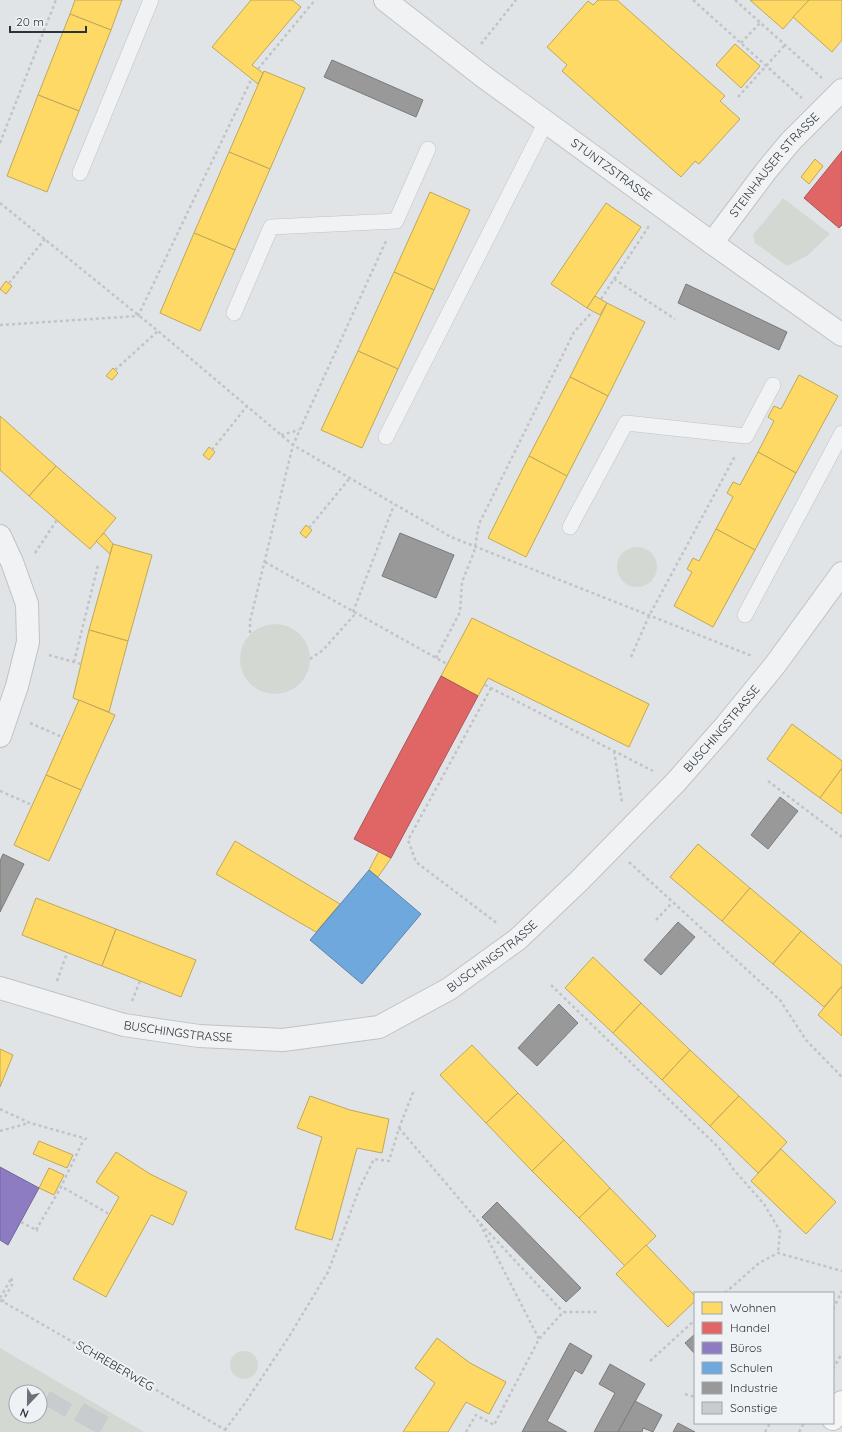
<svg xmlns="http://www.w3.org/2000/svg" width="842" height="1432" viewBox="0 0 842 1432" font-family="Quicksand,sans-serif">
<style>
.green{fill:#d3d9d2;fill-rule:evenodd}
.homes{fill:#ffd966;stroke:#bfa85a}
.shops{fill:#e06666;stroke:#a9575a}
.offices{fill:#8e7cc3;stroke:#70669b}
.schools{fill:#6fa8dc;stroke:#5a85ac}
.industry{fill:#999;stroke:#787b7d}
.building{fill:#c9ccce}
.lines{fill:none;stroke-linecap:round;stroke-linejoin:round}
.lane-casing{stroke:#c0c2c4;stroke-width:16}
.street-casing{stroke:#c0c2c4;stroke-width:24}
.secondary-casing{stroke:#c0c2c4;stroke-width:24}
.path{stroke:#c1c4c6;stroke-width:2.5;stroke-dasharray:3 3;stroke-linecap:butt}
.lane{stroke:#f0f2f3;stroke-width:15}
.street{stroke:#f0f2f3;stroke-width:22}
.secondary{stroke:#f5f5f6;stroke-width:22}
.labels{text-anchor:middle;stroke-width:4;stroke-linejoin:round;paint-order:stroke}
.street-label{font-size:12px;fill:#2a343d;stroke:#eff2f5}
</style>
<rect width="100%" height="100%" fill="#e1e4e6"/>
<!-- green -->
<g class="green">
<path d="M783,198L830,234L807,256L787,266L755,243L753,235Z"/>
<circle cx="637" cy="567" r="20"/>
<circle cx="275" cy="659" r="35"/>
<path d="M0,1348L144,1432H0ZM16,1392H40V1416H16Z"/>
<circle cx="244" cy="1365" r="14"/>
</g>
<!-- homes -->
<g class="homes">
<path d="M75,0H122L111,30L70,14Z"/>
<path d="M251,0H292L301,7L252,65L263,73L258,84L212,47Z"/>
<path d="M598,0H617L725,96L720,101L740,119L699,164L695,161L681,177L562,71L567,65L547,47L588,1L593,5Z"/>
<path d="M750,0H809L783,29Z"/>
<path d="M809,0H842V40L832,52L793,17Z"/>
<path d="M70,14L111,30L79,111L38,95Z"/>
<path d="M735,44L760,66L741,88L716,65Z"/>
<path d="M264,71L305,88L270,169L229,152Z"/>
<path d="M38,95L79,111L47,192L7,176Z"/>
<path d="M229,152L270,169L235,250L194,233Z"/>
<path d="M815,159L823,166L809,184L801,177Z"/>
<path d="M430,192L470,210L434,290L394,272Z"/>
<path d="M606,203L641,227L587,308L551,284Z"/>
<path d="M194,233L235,250L200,331L160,313Z"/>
<path d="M394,272L434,290L398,369L358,351Z"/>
<path d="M6,281L12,286L6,294L0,289Z"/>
<path d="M595,296L607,303L600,315L587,308Z"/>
<path d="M607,303L645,322L608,396L570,377Z"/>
<path d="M358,351L398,369L362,448L321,430Z"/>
<path d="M113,368L118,373L112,380L106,376Z"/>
<path d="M799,375L838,396L796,473L758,452L774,421L768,417L774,406L781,409Z"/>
<path d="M570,377L608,396L567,476L529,456Z"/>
<path d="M0,416L56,466L29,496L0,470Z"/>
<path d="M209,447L215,452L209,460L203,455Z"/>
<path d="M758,452L796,473L755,550L716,529L733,497L727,493L733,482L740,485Z"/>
<path d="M529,456L567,476L526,557L488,538Z"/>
<path d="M56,466L116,518L90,549L29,496Z"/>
<path d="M306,525L312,530L306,538L300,533Z"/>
<path d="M716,529L755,550L713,627L674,606L692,572L687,569L693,558L699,561Z"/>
<path d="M104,533L113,544L110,554L96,541Z"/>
<path d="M113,544L152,555L128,641L89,630Z"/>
<path d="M472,618L649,704L629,747L488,678L478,696L441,676Z"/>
<path d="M89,630L128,641L109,712L73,698Z"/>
<path d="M79,700L115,715L81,790L46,775Z"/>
<path d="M792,724L842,761V768L820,798L767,759Z"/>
<path d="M842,768V814L820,798Z"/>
<path d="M46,775L81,790L49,861L14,845Z"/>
<path d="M235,841L340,904L316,932L216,874Z"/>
<path d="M698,844L750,888L722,921L670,877Z"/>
<path d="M379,851L391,858L378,877L369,870Z"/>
<path d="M750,888L801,931L773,964L722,921Z"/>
<path d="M36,898L116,929L102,966L22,935Z"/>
<path d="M116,929L196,960L181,997L102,966Z"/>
<path d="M801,931L842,966V986L824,1007L773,964Z"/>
<path d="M593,957L641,1003L613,1033L565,988Z"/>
<path d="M842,986V1036L818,1015Z"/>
<path d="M641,1003L690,1050L662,1080L613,1033Z"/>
<path d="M472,1045L518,1093L486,1123L440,1075Z"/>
<path d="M0,1049L13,1055L0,1087Z"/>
<path d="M690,1050L739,1096L710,1126L662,1080Z"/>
<path d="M518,1093L564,1140L532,1171L486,1123Z"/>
<path d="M310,1096L350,1110L389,1119L382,1153L357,1148L332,1240L295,1229L322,1137L297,1128Z"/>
<path d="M739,1096L787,1142L758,1173L710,1126Z"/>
<path d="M564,1140L610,1188L579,1218L532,1171Z"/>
<path d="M39,1141L73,1155L67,1168L33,1154Z"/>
<path d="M781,1149L836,1202L806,1234L751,1181Z"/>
<path d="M116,1152L150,1174L187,1192L173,1225L151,1215L106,1297L73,1279L119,1197L96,1182Z"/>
<path d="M49,1168L64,1175L54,1195L39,1188Z"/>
<path d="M610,1188L656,1236L625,1266L579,1218Z"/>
<path d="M646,1245L695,1296V1301L668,1327L616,1274Z"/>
<path d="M437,1338L470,1363L506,1382L489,1414L466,1402L448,1432H403L435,1383L415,1368Z"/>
</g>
<!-- shops -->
<g class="shops">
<path d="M842,151V225L839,228L804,198Z"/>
<path d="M441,676L478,696L391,858L354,839Z"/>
</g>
<!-- offices -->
<path class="offices" d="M0,1167L39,1188L8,1245L0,1240Z"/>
<!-- schools -->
<path class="schools" d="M369,870L421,914L362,984L310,940Z"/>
<!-- industry -->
<g class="industry">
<path d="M332,60L423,100L416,117L324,77Z"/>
<path d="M686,284L787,332L779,350L678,303Z"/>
<path d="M400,533L454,555L436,598L382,576Z"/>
<path d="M780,797L798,811L768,849L751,835Z"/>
<path d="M3,854L24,864L0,912V861Z"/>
<path d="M678,922L695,937L661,975L644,960Z"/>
<path d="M559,1004L578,1023L537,1066L518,1048Z"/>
<path d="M497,1202L581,1288L566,1302L482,1217Z"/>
<path d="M695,1334V1354L685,1343Z"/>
<path d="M570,1343L592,1356L582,1374L575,1370L547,1421L567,1432H522Z"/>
<path d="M610,1364L645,1384L618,1432H594L615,1393L599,1384Z"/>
<path d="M635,1401L662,1415L653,1432L643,1428L642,1432H618Z"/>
<path d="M678,1423L695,1432H673Z"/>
</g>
<!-- building -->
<g class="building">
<path d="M50,1391L72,1404L65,1417L43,1404Z"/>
<path d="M84,1403L109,1417L100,1432H95L74,1420Z"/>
</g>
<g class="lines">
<defs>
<g id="lane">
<path d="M80,173L151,0"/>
<path d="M234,313L271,227L396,221L428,149"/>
<path d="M386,437L546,122"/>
<path d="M570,527L626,423L746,436L773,385"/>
<path d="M745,615L842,433"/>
</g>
<g id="street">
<path id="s1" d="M385,0L484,77L712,243L842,335"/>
<path id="s2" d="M712,243L766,171L791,141L842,90"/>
<path d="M0,536L12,562L27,604L28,642L17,686L0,736"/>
<path id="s3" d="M0,988L124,1025L199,1036L283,1040L379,1027L449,989L518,939L579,881L676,782L726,725L775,665L842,573"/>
</g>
<path id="secondary" d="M833,1419L842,1402"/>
</defs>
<!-- lane casing -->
<use href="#lane" class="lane-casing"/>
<!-- street casing -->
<use href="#street" class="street-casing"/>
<!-- secondary casing -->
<use href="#secondary" class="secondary-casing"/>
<!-- path -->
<g class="path">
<path d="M693,0L802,98"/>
<path d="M735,0L822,78"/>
<path d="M741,43L760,23"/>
<path d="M481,44L516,0"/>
<path d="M258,69L315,0"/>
<path d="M738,97L785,45"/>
<path d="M0,143L56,0"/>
<path d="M0,203L158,331L293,445L451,537L752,656"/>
<path d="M614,279L675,319"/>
<path d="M9,283L45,239"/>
<path d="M601,299L649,226"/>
<path d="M0,325L138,316L251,80"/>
<path d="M115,370L158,331"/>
<path d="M281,435L299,430"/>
<path d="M212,450L247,406"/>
<path d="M309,528L349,479"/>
<path d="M35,553L57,520"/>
<path d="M265,562L447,664"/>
<path d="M353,612L394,505"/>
<path d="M250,633V621L293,445L386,241"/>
<path d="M49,655L81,664"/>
<path d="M631,657L649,616L735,456"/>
<path d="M436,658L460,612L462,582L474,552L479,524L574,332L593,311"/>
<path d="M310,659L323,650L356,613"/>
<path d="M74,662L98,565"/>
<path d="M485,685L653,771"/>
<path d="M491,688L408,840L416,862L498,924"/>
<path d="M30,723L62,737"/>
<path d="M614,751L622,802"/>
<path d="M768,781L842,837"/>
<path d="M0,791L32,805"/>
<path d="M629,862L780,1000L806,1040L842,1077"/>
<path d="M656,920L672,903"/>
<path d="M57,981L67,953"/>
<path d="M551,985L719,1148L734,1170L764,1204L780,1231L778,1253"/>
<path d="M132,1001L140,981"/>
<path d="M0,1109L30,1123L87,1139"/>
<path d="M399,1128L478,1221L563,1312"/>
<path d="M0,1131L29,1123"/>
<path d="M64,1188L109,1214"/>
<path d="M21,1222L38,1231"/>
<path d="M480,1224L539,1339"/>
<path d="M36,1230L60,1189L84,1139"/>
<path d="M725,1293L759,1263L778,1253L842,1271"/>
<path d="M0,1298L11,1279"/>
<path d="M0,1300L229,1432"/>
<path d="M2,1302L13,1283L11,1278"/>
<path d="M833,1309L842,1291"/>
<path d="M650,1361L695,1320"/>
<path d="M833,1369L842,1353"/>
<path d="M685,1394L695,1397"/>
<path d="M225,1430L245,1403L290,1335L328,1272L360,1187L374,1159L389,1161L399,1128L414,1090"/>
<path d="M466,1432L476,1415L494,1425L539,1339L563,1312H597"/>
<path d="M765,1432L770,1423"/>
<path d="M799,1432L804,1423"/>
</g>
<!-- lane -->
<use href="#lane" class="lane"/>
<!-- street -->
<use href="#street" class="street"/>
<!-- secondary -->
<use href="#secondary" class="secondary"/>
</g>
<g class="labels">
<!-- street labels -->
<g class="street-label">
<text dy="4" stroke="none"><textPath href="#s2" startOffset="100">STEINHAUSER STRASSE</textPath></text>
<text dy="4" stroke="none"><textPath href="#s1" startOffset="283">STUNTZSTRASSE</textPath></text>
<text dy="4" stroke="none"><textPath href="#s3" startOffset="844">BUSCHINGSTRASSE</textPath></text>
<text dy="4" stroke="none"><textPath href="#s3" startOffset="520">BUSCHINGSTRASSE</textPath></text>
<text dy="4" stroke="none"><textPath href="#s3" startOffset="184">BUSCHINGSTRASSE</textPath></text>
<text transform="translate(115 1366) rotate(30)" y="4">SCHREBERWEG</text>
</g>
</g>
<!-- legend -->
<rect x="694" y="1292" width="140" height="132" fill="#eff2f5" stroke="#a0a6ab"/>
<rect x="702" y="1302" width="20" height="12" fill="#ffd966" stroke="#a0a6ab"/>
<text x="730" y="1312" font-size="12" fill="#2a343d">Wohnen</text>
<rect x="702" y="1322" width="20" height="12" fill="#e06666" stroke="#a0a6ab"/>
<text x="730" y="1332" font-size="12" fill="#2a343d">Handel</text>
<rect x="702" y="1342" width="20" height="12" fill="#8e7cc3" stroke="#a0a6ab"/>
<text x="730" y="1352" font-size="12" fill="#2a343d">Büros</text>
<rect x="702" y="1362" width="20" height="12" fill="#6fa8dc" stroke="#a0a6ab"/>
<text x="730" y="1372" font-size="12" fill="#2a343d">Schulen</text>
<rect x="702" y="1382" width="20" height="12" fill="#999999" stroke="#a0a6ab"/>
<text x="730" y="1392" font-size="12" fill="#2a343d">Industrie</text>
<rect x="702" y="1402" width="20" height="12" fill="#c9ccce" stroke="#a0a6ab"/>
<text x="730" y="1412" font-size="12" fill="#2a343d">Sonstige</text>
<!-- north arrow -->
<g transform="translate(28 1404) rotate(202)"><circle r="19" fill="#eff2f5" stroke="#a0a6ab"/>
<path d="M0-3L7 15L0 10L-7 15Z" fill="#6a7278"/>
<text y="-6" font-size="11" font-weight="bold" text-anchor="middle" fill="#2a343d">N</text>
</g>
<!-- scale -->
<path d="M10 26v6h76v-6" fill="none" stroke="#2a343d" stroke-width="2"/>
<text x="16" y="26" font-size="12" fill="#2a343d" stroke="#eff2f5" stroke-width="3" paint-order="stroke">20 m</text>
</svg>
